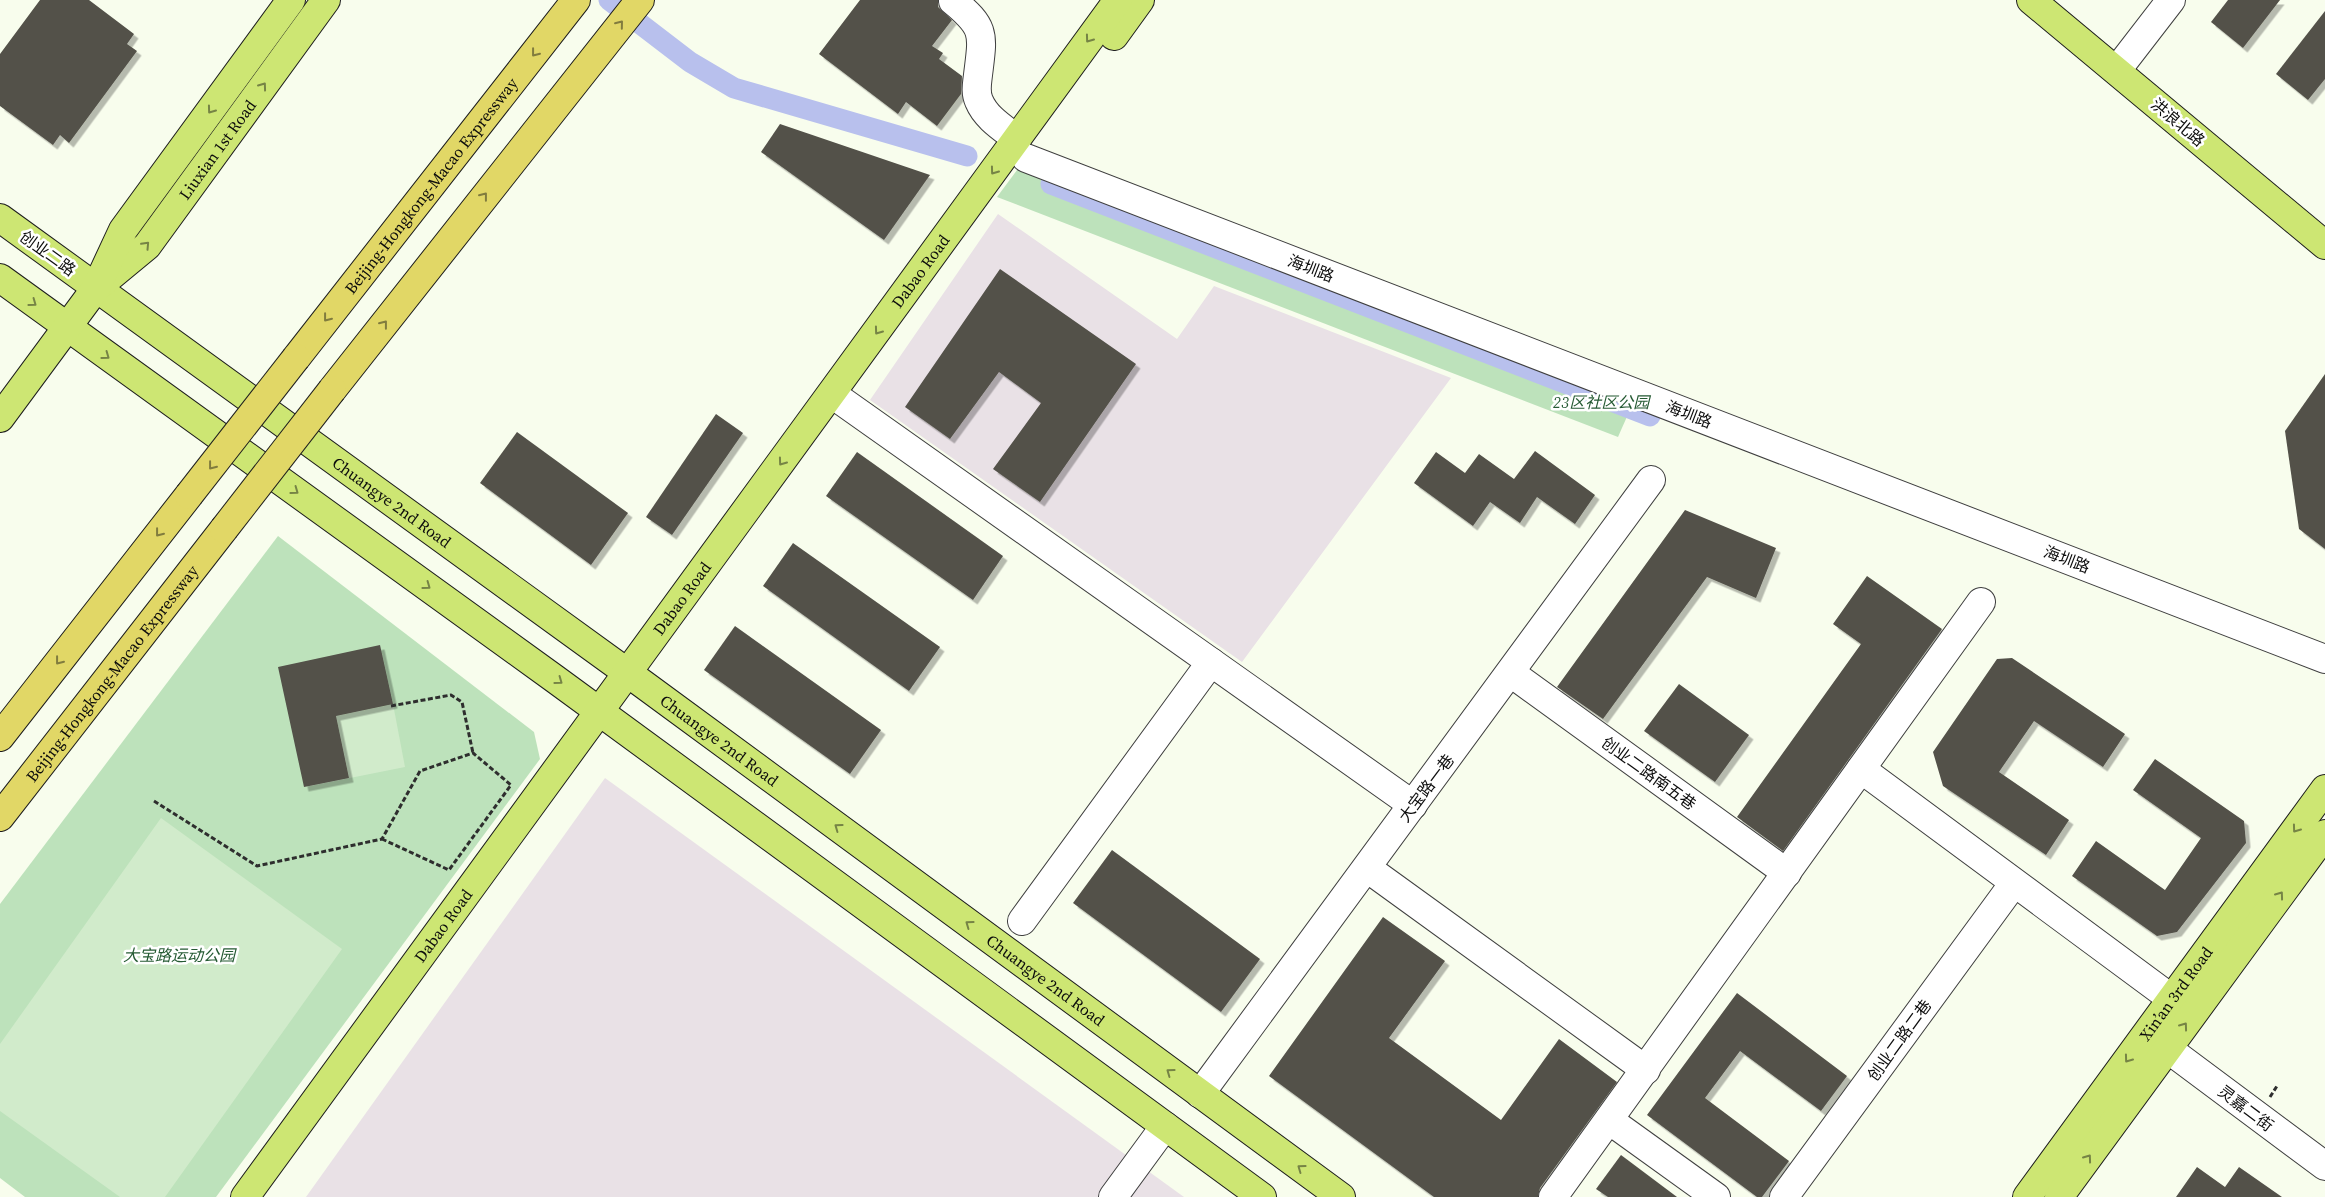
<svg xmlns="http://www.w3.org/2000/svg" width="2325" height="1197" viewBox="0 0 2325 1197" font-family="'Source Serif 4','Noto Sans SC',serif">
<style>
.industrial{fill:#e9e1e6}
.green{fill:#bde2bb}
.pitch{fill:#d1ebcb}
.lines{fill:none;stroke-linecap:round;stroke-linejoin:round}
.canal{stroke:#b8c0ed;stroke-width:21}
.building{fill:#535149;filter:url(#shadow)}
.minor-casing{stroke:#3f3f3f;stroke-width:30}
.major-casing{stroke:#1d1d1d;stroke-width:30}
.highway-casing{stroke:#1d1d1d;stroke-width:30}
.path{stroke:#2e2e2e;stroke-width:3;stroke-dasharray:5 2.5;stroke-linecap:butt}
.minor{stroke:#fff;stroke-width:28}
.major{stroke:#cde673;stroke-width:28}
.highway{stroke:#e1d766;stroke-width:28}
.highway-bridge-casing{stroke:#1d1d1d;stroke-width:30;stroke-linecap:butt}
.highway-bridge{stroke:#e1d766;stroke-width:28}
.oneway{stroke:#817c3e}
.oneway2{stroke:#768445}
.labels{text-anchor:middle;stroke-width:5;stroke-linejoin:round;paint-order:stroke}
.street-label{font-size:16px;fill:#0c0c0c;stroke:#fff}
.park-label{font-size:16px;font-style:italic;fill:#255a33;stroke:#fff}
</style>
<defs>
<filter id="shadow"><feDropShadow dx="4.5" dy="4.5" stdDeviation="0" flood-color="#0004"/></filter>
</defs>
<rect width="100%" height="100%" fill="#f8fded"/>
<!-- industrial -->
<g class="industrial">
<path d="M998,214L1177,339L1214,286L1451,378L1242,662L870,400Z"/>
<path d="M605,778L1184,1197H306Z"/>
</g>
<!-- green -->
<g class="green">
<path d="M1026,158L1640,387L1618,437L997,197Z"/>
<path d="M278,536L534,732L540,759L216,1197H25L0,1178V904Z"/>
</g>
<!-- pitch -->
<g class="pitch">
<path d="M393,704L405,767L310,786L298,723Z"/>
<path d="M161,818L342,949L165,1197H120L0,1111V1044Z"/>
</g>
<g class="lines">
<!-- canal -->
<g class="canal">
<path d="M609,0L690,62L734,88L967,156"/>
<path d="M1051,184L1650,416"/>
</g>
</g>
<!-- building -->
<g class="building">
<path d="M40,0H89L134,34L127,44L137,51L69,143L60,135L53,145L0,106V54Z"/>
<path d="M860,0H938V7L952,20L932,46L943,53L939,59L962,76L961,94L937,126L906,102L898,114L819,54Z"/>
<path d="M2228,0H2280L2243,48L2211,22Z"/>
<path d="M2325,11V79L2308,100L2276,74Z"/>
<path d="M780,124L930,175L884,240L761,152Z"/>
<path d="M1000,269L1136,364L1040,502L993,469L1041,403L999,372L950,439L905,407Z"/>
<path d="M2325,374V549L2299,529L2285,431Z"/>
<path d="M716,414L743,433L672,535L646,517Z"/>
<path d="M517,432L628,513L591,565L480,483Z"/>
<path d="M1535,451L1595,495L1575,524L1537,497L1520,523L1490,502L1473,526L1414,483L1436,452L1465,473L1479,454L1514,479Z"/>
<path d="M857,452L1003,556L973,600L826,496Z"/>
<path d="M1685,510L1776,548L1756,598L1707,577L1603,719L1557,687Z"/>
<path d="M793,543L940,647L909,691L763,586Z"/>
<path d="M1867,576L1942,629L1783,851L1737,817L1861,644L1833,624Z"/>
<path d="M735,626L881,730L850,774L704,670Z"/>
<path d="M380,645L393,704L336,716L349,778L304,787L278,667Z"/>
<path d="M2012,658L2125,734L2103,767L2034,721L1999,772L2069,820L2046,855L1943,786L1933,752L1997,659Z"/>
<path d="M1679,684L1749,735L1715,782L1644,731Z"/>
<path d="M2155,759L2244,821L2246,843L2177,932L2157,936L2072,876L2096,841L2165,890L2201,838L2133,790Z"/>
<path d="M1112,850L1260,959L1221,1012L1073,903Z"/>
<path d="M1383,917L1445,961L1389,1038L1501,1120L1559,1039L1617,1082L1540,1188L1538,1197H1434L1269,1076Z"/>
<path d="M1737,993L1847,1076L1821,1111L1740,1051L1705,1098L1789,1161L1762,1197H1757L1647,1115Z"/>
<path d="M1621,1155L1677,1197H1608L1596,1189Z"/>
<path d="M2197,1167L2225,1187L2239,1167L2282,1197H2176Z"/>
</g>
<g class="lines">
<defs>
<g id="minor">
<path d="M953,1C986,28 983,34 978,75C977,84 975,92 979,101C986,118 1003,128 1017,139"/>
<path d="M2117,70L2171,0"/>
<path d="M1026,158L2325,659"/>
<path d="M832,394L1413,805"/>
<path d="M1511,673L1787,873"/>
<path d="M1861,769L2172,999"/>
<path d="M1367,868L1646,1070"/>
<path d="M1022,921L1211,662"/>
<path d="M2168,1049L2325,1166"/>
<path d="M1200,1094L1651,480"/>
<path d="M1609,1120L1716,1197"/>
<path d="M1113,1197L1165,1126"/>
<path d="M1553,1197L1981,602"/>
<path d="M1784,1197L2014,883"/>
</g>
<g id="major">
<path d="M2031,0L2325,245"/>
<path d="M1114,36L1140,0"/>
<path id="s1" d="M0,218L643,684L1341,1197"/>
<path d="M0,278L555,679L1262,1197"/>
<path id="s2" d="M101,284L147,246L326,0"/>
<path d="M0,418L96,288L123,230L291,0"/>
<path id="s3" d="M245,1197L1118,0"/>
<path id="s4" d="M2027,1197L2325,789"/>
<path d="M2059,1197L2325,834"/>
</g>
<g id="highway">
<path id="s5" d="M296,358L576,0"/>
<path d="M332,390L640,0"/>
<path d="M0,737L189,495"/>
<path id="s6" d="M0,817L224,529"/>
</g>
</defs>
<!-- minor casing -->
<use href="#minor" class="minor-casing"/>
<!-- major casing -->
<use href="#major" class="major-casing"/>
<!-- highway casing -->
<use href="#highway" class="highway-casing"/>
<!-- path -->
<g class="path">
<path d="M391,706L451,695L462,702L473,753"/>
<path d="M154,801L257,866L382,839L420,771L473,753L511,785L449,870L382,839"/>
<path d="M2270,1097L2277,1086"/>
</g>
<!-- minor -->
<use href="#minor" class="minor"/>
<!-- major -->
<use href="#major" class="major"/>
<!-- highway -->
<use href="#highway" class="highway"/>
<defs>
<g id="highway-bridge">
<path d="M189,495L296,358"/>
<path d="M224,529L332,390"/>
</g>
</defs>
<!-- highway-bridge casing -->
<use href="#highway-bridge" class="highway-bridge-casing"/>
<!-- highway-bridge -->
<use href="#highway-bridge" class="highway-bridge"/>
</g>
<!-- one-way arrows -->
<defs><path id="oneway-chevron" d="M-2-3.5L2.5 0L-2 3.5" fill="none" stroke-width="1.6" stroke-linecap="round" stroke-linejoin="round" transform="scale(1.25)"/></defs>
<g class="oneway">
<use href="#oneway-chevron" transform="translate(620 24) rotate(-51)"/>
<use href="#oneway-chevron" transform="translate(535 53) rotate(128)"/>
<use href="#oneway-chevron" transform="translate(484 196) rotate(-52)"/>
<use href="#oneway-chevron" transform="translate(327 318) rotate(128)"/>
<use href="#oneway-chevron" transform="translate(384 324) rotate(-52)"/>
<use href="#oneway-chevron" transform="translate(212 466) rotate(128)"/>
<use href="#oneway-chevron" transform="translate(159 533) rotate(128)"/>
<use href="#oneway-chevron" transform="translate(59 661) rotate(128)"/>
</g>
<g class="oneway2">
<use href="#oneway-chevron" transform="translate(1089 39) rotate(126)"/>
<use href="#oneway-chevron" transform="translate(263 86) rotate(-54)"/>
<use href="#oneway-chevron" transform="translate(211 110) rotate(126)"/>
<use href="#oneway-chevron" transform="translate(994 171) rotate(126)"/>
<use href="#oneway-chevron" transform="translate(146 245) rotate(-47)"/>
<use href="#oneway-chevron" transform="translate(33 303) rotate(36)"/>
<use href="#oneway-chevron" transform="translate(878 331) rotate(126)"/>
<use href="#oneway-chevron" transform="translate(106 356) rotate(36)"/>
<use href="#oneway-chevron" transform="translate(782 462) rotate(126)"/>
<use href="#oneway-chevron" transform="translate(295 491) rotate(36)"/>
<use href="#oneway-chevron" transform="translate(427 586) rotate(36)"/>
<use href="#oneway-chevron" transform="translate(559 681) rotate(36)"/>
<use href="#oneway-chevron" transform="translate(838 827) rotate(-144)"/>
<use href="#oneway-chevron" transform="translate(2296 829) rotate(126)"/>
<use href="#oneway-chevron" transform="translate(2280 895) rotate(-54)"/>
<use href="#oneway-chevron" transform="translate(969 924) rotate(-144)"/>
<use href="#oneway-chevron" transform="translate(2184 1026) rotate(-54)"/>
<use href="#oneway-chevron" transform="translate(2128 1059) rotate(126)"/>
<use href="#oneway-chevron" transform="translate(1170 1072) rotate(-144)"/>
<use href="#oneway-chevron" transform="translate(2088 1158) rotate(-54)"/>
<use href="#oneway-chevron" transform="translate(1301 1168) rotate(-144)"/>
</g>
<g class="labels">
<!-- street labels -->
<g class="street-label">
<text transform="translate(2178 122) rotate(40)" y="6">洪浪北路</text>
<text dy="6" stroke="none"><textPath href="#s2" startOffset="179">Liuxian 1st Road</textPath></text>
<text dy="6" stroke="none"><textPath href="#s5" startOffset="219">Beijing-Hongkong-Macao Expressway</textPath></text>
<text transform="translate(48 253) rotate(36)" y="6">创业二路</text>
<text transform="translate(1311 268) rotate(21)" y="6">海圳路</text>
<text dy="6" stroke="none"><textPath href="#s3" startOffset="1146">Dabao Road</textPath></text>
<text transform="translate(1689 414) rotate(21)" y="6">海圳路</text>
<text dy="6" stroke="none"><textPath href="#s1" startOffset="484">Chuangye 2nd Road</textPath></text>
<text transform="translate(2067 559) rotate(21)" y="6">海圳路</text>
<text dy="6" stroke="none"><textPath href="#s3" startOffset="741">Dabao Road</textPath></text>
<text dy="6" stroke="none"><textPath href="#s6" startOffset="182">Beijing-Hongkong-Macao Expressway</textPath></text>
<text dy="6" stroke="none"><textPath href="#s1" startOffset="889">Chuangye 2nd Road</textPath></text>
<text transform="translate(1649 773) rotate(36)" y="6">创业二路南五巷</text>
<text transform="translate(1426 788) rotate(-53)" y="6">大宝路一巷</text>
<text dy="6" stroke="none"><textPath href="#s3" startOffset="336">Dabao Road</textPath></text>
<text dy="6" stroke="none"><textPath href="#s1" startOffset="1294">Chuangye 2nd Road</textPath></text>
<text dy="6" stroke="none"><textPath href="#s4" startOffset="252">Xin’an 3rd Road</textPath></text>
<text transform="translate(1899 1040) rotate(-54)" y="6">创业二路二巷</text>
<text transform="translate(2246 1108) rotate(37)" y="6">灵嘉二街</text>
</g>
<!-- park labels -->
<g class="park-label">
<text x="1601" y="408">23区社区公园</text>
<text x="179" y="961">大宝路运动公园</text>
</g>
</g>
</svg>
